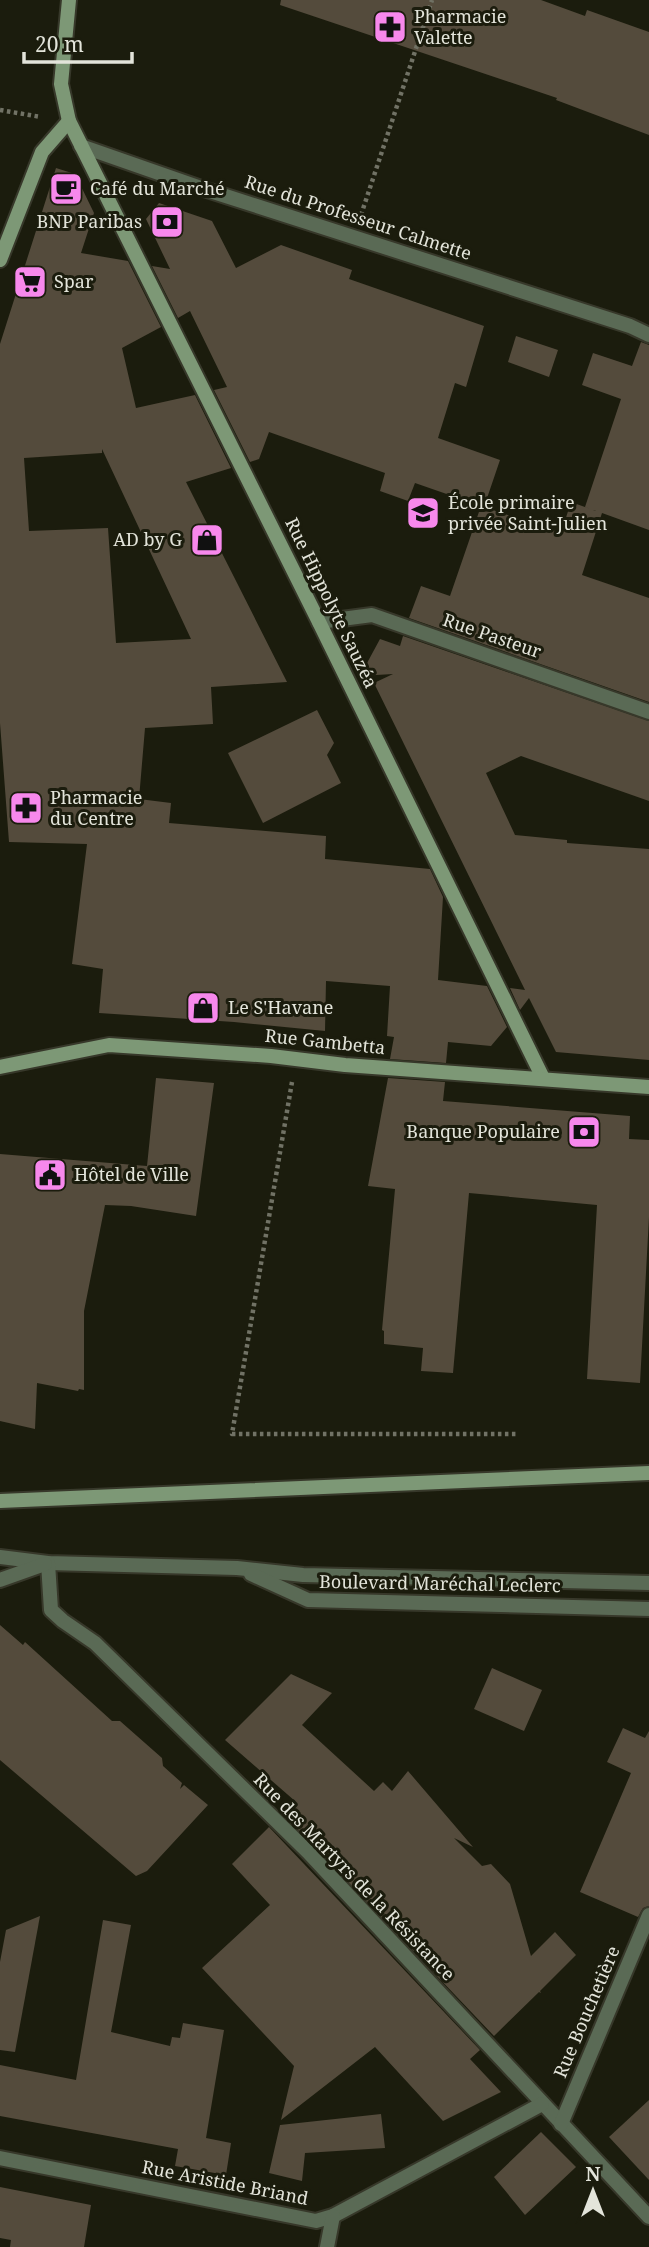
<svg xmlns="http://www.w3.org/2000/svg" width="649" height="2247" viewBox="0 0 649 2247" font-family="'Noto Serif',serif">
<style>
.building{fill:#544b3c;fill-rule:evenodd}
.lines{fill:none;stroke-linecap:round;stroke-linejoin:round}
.street-casing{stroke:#37382a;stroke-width:18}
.secondary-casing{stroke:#37382a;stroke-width:18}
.path{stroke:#717265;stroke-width:4.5;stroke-dasharray:3.5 3.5;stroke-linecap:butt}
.street{stroke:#5a6a55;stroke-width:14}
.secondary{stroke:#7d9876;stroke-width:14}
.labels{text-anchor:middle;stroke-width:6;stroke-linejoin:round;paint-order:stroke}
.poi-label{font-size:18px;fill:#e3e4da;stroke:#1b1c0d;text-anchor:start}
.street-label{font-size:18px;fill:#e3e4da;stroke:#1b1c0d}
</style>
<rect width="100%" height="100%" fill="#1b1c0d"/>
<!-- building -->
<g class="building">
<path d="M281,0H541L585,16L587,10L649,32V135L556,100L557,98L280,5Z"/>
<path d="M56,168L75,174L94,213L81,253L128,261L161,327L122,348L136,408L195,395L231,468L186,482L287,682L211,687L213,724L145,728L139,799L171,803L169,823L326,836L325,859L430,869L443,897L438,980L487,986L507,1027L491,1046L448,1042L446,1063L390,1059L394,1037L387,1036L390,986L326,981L325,1031L234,1022L99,1013L103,969L72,964L87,844L9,842L0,723V344ZM102,449L191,639L116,643L108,528L29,531L24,458L102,453Z"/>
<path d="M159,203L212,221L236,268L281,245L352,270L349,279L484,326L466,387L455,383L438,438L500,460L484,507L415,483L408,501L380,491L385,473L269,432L259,459L250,462L214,390L227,387L190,311L178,318L152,266L170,269L146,219Z"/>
<path d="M516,336L558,350L549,377L508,362Z"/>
<path d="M641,342L649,345V530L602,513L582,575L649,598V702L409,618L421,586L450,596L481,506L561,533L571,502L596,511L585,507L621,399L582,385L593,353L632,366Z"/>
<path d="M403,636L649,721V801L521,756L486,773L515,835L567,840V843L649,849V1060L556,1052L529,998L520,1010L510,988L525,990L374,683L393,674L360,676L380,639L400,646Z"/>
<path d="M317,710L334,743L327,755L341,783L263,823L228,753Z"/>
<path d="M156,1078L214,1083L196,1216L131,1206L105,1205L84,1311V1390L79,1389L78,1391L37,1383L35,1429L0,1421V1154L147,1166Z"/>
<path d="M388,1078L445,1082L443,1101L630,1116L629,1139L649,1140V1217L640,1383L587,1379L597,1205L469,1193L453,1373L421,1371L423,1348L384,1344V1331L382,1330L395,1189L368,1186Z"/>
<path d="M0,1625L23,1645L25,1642L112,1721H120L162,1758L163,1766L182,1783L180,1789L184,1785L208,1805L147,1871L136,1876L0,1760Z"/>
<path d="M492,1668L542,1690L524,1731L474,1709Z"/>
<path d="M291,1674L332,1693L302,1725L374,1791L383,1782L392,1791L408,1771L473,1847L454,1838L482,1866L491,1864L510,1884L531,1956L555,1932L576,1955L540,1991L541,1993L539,1992L494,2036L282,1813L295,1801L225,1740Z"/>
<path d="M623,1728L645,1738L649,1731V1906L643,1908L638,1917L580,1892L631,1773L607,1762Z"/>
<path d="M269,1827L480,2050L470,2059L501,2092L443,2121L375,2047L281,2120L294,2066L202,1968L270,1905L232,1864Z"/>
<path d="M40,1916L15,2052L0,2050V1962L6,1930Z"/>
<path d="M103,1920L131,1925L111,2032L170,2046L172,2037L180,2038L183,2023L224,2030L206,2138L231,2143L226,2175L175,2166L178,2149L0,2116V2065L76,2080Z"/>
<path d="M649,2100V2180L609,2137Z"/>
<path d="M381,2114L385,2148L305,2153L302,2181L269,2173L280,2125Z"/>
<path d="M541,2132L576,2167L525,2215L494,2177Z"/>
<path d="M0,2187L91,2205L84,2247H10L11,2240L0,2238Z"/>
</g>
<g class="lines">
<defs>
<g id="street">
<path d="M81,146L207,190L630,326L649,335"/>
<path d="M319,622L372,615L649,712"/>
<path d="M0,1557L48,1563L237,1568L303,1575L649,1583"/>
<path d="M48,1563L51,1610L63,1621L95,1643L308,1852L649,2217"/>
<path d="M251,1574L308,1600L649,1609"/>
<path d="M0,1580L45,1564"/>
<path d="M561,2124L649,1915"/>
<path d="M0,2158L316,2221L333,2216L542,2104"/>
<path d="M327,2247L333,2216"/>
</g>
<g id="secondary">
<path d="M69,0L61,84L69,121L319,622L543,1078"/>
<path d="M0,260L42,152L69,121"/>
<path d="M0,1067L109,1045L271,1056L345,1065L649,1087"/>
<path d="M0,1501L649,1473"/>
</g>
</defs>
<!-- street casing -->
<use href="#street" class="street-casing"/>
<!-- secondary casing -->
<use href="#secondary" class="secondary-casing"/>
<!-- path -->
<g class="path">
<path d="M0,110L41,117"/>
<path d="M361,215L432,0"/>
<path d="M292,1082L232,1434H518"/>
</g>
<!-- street -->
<use href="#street" class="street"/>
<!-- secondary -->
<use href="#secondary" class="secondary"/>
</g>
<!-- icons -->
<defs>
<symbol id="pharmacy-square" viewBox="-11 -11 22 22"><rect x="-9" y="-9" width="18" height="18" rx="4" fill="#f788ec" stroke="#1b1c0d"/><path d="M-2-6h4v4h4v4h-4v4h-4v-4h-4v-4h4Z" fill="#111"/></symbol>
<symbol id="cafe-square" viewBox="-11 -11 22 22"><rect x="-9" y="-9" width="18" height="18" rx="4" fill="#f788ec" stroke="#1b1c0d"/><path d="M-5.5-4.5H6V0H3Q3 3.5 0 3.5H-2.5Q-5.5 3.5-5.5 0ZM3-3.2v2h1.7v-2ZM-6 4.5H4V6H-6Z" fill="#111"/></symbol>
<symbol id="bank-square" viewBox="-11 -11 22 22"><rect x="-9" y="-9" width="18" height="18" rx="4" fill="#f788ec" stroke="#1b1c0d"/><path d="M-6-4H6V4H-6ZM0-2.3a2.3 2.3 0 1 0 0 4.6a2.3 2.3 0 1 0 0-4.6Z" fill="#111"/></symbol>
<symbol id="supermarket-square" viewBox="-11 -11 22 22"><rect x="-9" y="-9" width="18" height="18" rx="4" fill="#f788ec" stroke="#1b1c0d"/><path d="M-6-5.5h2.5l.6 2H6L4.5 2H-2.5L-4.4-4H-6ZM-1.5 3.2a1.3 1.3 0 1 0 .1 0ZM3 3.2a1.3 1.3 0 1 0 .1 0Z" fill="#111"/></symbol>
<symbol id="school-square" viewBox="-11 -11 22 22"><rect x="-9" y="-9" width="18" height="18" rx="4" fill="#f788ec" stroke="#1b1c0d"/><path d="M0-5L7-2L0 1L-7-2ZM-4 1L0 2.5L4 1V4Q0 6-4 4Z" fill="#111"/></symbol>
<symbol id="shop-square" viewBox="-11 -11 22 22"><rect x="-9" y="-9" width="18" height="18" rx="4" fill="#f788ec" stroke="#1b1c0d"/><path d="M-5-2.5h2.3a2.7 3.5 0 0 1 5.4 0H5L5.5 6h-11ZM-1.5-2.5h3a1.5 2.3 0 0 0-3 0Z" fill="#111"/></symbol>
<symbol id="civic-square" viewBox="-11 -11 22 22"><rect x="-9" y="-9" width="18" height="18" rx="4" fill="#f788ec" stroke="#1b1c0d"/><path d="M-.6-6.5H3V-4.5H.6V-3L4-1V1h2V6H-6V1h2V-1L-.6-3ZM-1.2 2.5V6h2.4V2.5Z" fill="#111"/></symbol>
</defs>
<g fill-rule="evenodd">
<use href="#pharmacy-square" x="371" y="8" width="38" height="38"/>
<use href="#cafe-square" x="47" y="170" width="38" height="38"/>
<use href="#bank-square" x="148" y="203" width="38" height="38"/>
<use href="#supermarket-square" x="11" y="263" width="38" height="38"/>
<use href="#school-square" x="404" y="494" width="38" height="38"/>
<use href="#shop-square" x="188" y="521" width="38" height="38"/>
<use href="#pharmacy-square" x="7" y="789" width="38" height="38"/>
<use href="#shop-square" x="184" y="989" width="38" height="38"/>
<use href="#bank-square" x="565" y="1113" width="38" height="38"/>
<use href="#civic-square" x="31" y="1156" width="38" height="38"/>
</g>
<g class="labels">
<!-- poi labels -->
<g class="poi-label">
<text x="414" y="23">Pharmacie<tspan x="414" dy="21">Valette</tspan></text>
<text x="90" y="195">Café du Marché</text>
<text x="142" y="228" text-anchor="end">BNP Paribas</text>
<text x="54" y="288">Spar</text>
<text x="448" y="509">École primaire<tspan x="448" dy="21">privée Saint-Julien</tspan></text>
<text x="182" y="546" text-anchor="end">AD by G</text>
<text x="50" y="804">Pharmacie<tspan x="50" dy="21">du Centre</tspan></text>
<text x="228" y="1014">Le S'Havane</text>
<text x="560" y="1138" text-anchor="end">Banque Populaire</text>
<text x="74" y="1181">Hôtel de Ville</text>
</g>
<!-- street labels -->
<g class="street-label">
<text transform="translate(358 218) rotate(18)" y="6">Rue du Professeur Calmette</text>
<text transform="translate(331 603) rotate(64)" y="6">Rue Hippolyte Sauzéa</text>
<text transform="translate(492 636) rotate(19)" y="6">Rue Pasteur</text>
<text transform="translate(325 1042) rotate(6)" y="6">Rue Gambetta</text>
<text transform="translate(440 1584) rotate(1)" y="6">Boulevard Maréchal Leclerc</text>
<text transform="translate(354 1877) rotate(46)" y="6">Rue des Martyrs de la Résistance</text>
<text transform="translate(587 2012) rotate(-67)" y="6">Rue Bouchetière</text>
<text transform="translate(225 2183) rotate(11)" y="6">Rue Aristide Briand</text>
</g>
</g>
<!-- north arrow -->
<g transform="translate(593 2191)" stroke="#1b1c0d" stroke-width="5" paint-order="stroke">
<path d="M0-5L12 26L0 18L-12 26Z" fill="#e3e4da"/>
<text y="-10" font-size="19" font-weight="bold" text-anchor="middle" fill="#e3e4da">N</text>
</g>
<!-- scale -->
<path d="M24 52v10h108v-10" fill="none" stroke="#e3e4da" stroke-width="3.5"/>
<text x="35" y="52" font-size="21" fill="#e3e4da" stroke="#1b1c0d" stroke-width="5" paint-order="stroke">20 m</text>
</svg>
